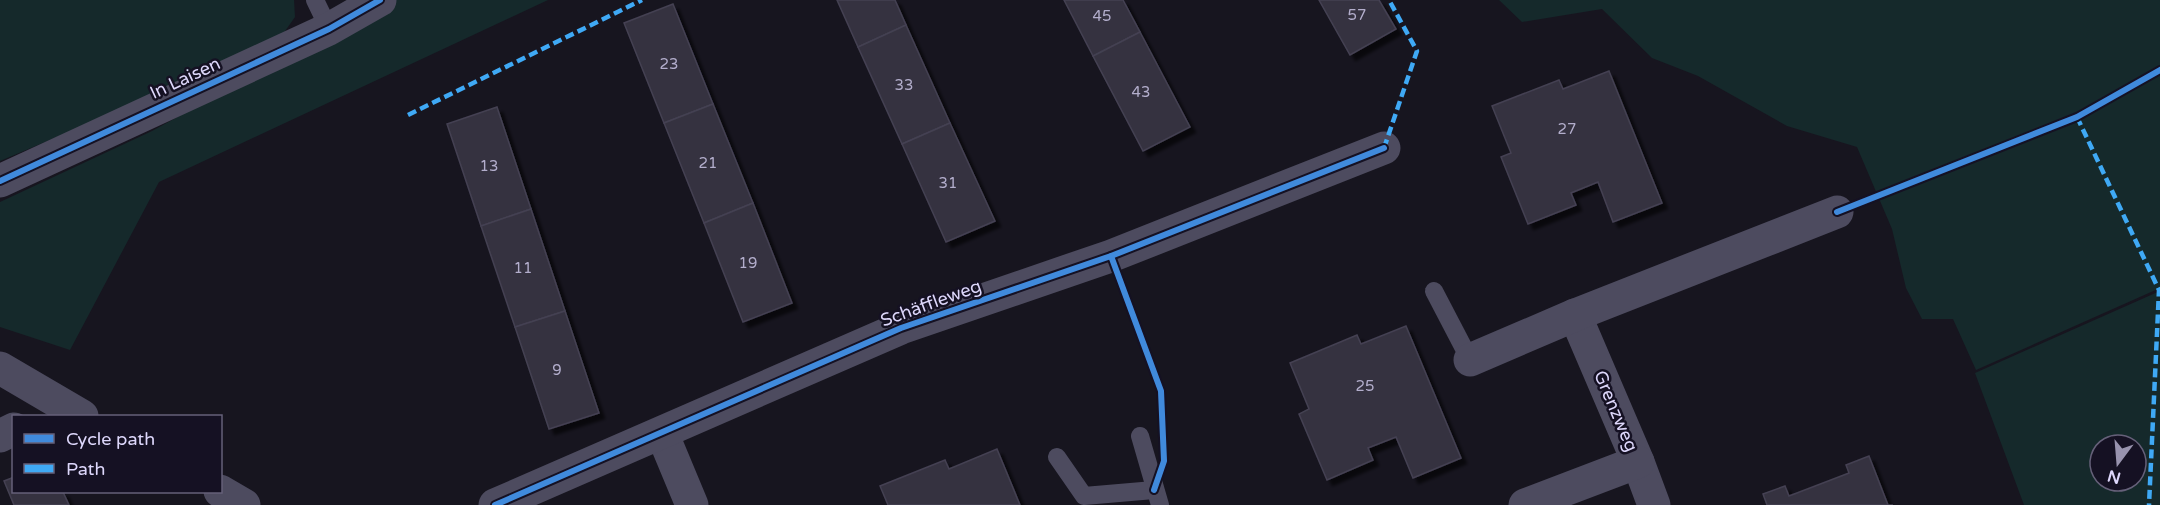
<svg xmlns="http://www.w3.org/2000/svg" width="2160" height="505" viewBox="0 0 2160 505" font-family="'Varela Round',sans-serif">
<style>
.green{fill:#15292b;fill-rule:evenodd}
.building{fill:#363341;stroke:#444152;stroke-width:1.5;filter:url(#shadow)}
.lines{fill:none;stroke-linecap:round;stroke-linejoin:round}
.service{stroke:#4d4b5f;stroke-width:18}
.minor{stroke:#4d4b5f;stroke-width:33}
.quiet{stroke:#3fa9f5;stroke-width:4.5;stroke-dasharray:9 4.5;stroke-linecap:butt}
.cycleway-casing{stroke:#151123;stroke-width:10}
.cycleway{stroke:#408adc;stroke-width:6}
.labels{text-anchor:middle;stroke-width:5;stroke-linejoin:round;paint-order:stroke}
.number-label{font-size:15px;fill:#b3aecc}
.street-label{font-size:18px;fill:#ddd7fb;stroke:#151123}
</style>
<defs>
<filter id="shadow"><feDropShadow dx="5.5" dy="5.5" stdDeviation="1.5" flood-color="#0009"/></filter>
</defs>
<rect width="100%" height="100%" fill="#17151f"/>
<!-- green -->
<g class="green">
<path d="M0,0H294L295,17L283,34L242,59L0,161Z"/>
<path d="M391,0H548L159,182L70,350L0,327V202L152,131Z"/>
<path d="M1499,0H2160V288L1976,370L1953,319H1922L1906,288L1892,229L1857,147L1787,126L1698,76L1652,58L1602,9L1522,22Z"/>
<path d="M2160,291V505H2024L1975,373ZM2100,445H2136V481H2100Z"/>
</g>
<!-- building -->
<g class="building">
<path d="M837,0H895L906,25L858,47Z"/>
<path d="M1064,0H1123L1140,32L1093,56Z"/>
<path d="M1319,0H1379L1396,29L1350,55Z"/>
<path d="M673,4L713,104L664,123L624,23Z"/>
<path d="M906,25L950,123L902,144L858,47Z"/>
<path d="M1140,32L1190,127L1143,151L1093,56Z"/>
<path d="M1609,71L1662,203L1613,222L1598,182L1571,193L1576,205L1528,224L1501,157L1511,153L1492,106L1559,80L1563,89Z"/>
<path d="M713,104L753,203L704,223L664,123Z"/>
<path d="M497,107L531,209L481,226L447,124Z"/>
<path d="M950,123L995,221L946,242L902,144Z"/>
<path d="M753,203L792,303L743,322L704,223Z"/>
<path d="M531,209L565,311L515,327L481,226Z"/>
<path d="M565,311L599,413L549,429L515,327Z"/>
<path d="M1406,326L1461,458L1413,478L1396,437L1368,448L1373,460L1327,480L1299,414L1309,409L1290,363L1357,335L1361,344Z"/>
<path d="M997,449L1020,505H888L880,486L945,460L949,469Z"/>
<path d="M1869,456L1888,505H1893H1767L1763,494L1785,486L1789,496L1849,473L1846,465Z"/>
<path d="M14,477V492H63L69,505H14L4,481Z"/>
</g>
<g class="lines">
<!-- service -->
<g class="service">
<path d="M315,0L329,29"/>
<path d="M1434,291L1470,360"/>
<path d="M1140,436L1160,505"/>
<path d="M1057,457L1084,496L1154,490"/>
</g>
<!-- minor -->
<g class="minor">
<path d="M0,181L329,29L380,0"/>
<path d="M1575,315L1638,462L1654,505"/>
<path d="M1470,360L1575,315L1837,212"/>
<path d="M0,368L82,416"/>
<path d="M662,433L692,505"/>
<path d="M0,436L14,429"/>
<path d="M220,491L244,505"/>
<path d="M495,505L901,328L1111,256L1384,148"/>
<path d="M1525,505L1638,462"/>
</g>
<!-- quiet -->
<g class="quiet">
<path d="M408,115L642,0"/>
<path d="M2077,117L2159,290L2149,505"/>
<path d="M1384,148L1417,51L1389,0"/>
</g>
<defs>
<g id="cycleway">
<path d="M0,181L329,29L380,0"/>
<path d="M1837,212L2077,117L2160,70"/>
<path d="M1111,256L1161,391L1164,461L1154,490"/>
<path d="M495,505L901,328L1111,256L1384,148"/>
</g>
</defs>
<!-- cycleway casing -->
<use href="#cycleway" class="cycleway-casing"/>
<!-- cycleway -->
<use href="#cycleway" class="cycleway"/>
</g>
<g class="labels">
<!-- number labels -->
<g class="number-label">
<text x="1357" y="20">57</text>
<text x="1102" y="21">45</text>
<text x="669" y="69">23</text>
<text x="904" y="90">33</text>
<text x="1141" y="97">43</text>
<text x="1567" y="134">27</text>
<text x="708" y="168">21</text>
<text x="489" y="171">13</text>
<text x="948" y="188">31</text>
<text x="748" y="268">19</text>
<text x="523" y="273">11</text>
<text x="557" y="375">9</text>
<text x="1365" y="391">25</text>
</g>
<!-- street labels -->
<g class="street-label">
<text transform="translate(185 78) rotate(-25)" y="6">In Laisen</text>
<text transform="translate(931 303) rotate(-20)" y="6">Schäffleweg</text>
<text transform="translate(1616 411) rotate(67)" y="6">Grenzweg</text>
</g>
</g>
<!-- legend -->
<rect x="12" y="415" width="210" height="78" fill="#151123" stroke="#656079" stroke-width="1.5"/>
<rect x="24" y="434" width="30" height="9" fill="#408adc" stroke="#656079" stroke-width="1.5"/>
<text x="66" y="445" font-size="18" fill="#ddd7fb">Cycle path</text>
<rect x="24" y="464" width="30" height="9" fill="#3fa9f5" stroke="#656079" stroke-width="1.5"/>
<text x="66" y="475" font-size="18" fill="#ddd7fb">Path</text>
<!-- north arrow -->
<g transform="translate(2118 463) rotate(196)"><circle r="28" fill="#151123" stroke="#656079" stroke-width="1.5"/>
<path d="M0-4.5L10 22L0 15L-10 22Z" fill="#9893ae"/>
<text y="-9" font-size="16" font-weight="bold" text-anchor="middle" fill="#ddd7fb">N</text>
</g>
</svg>
